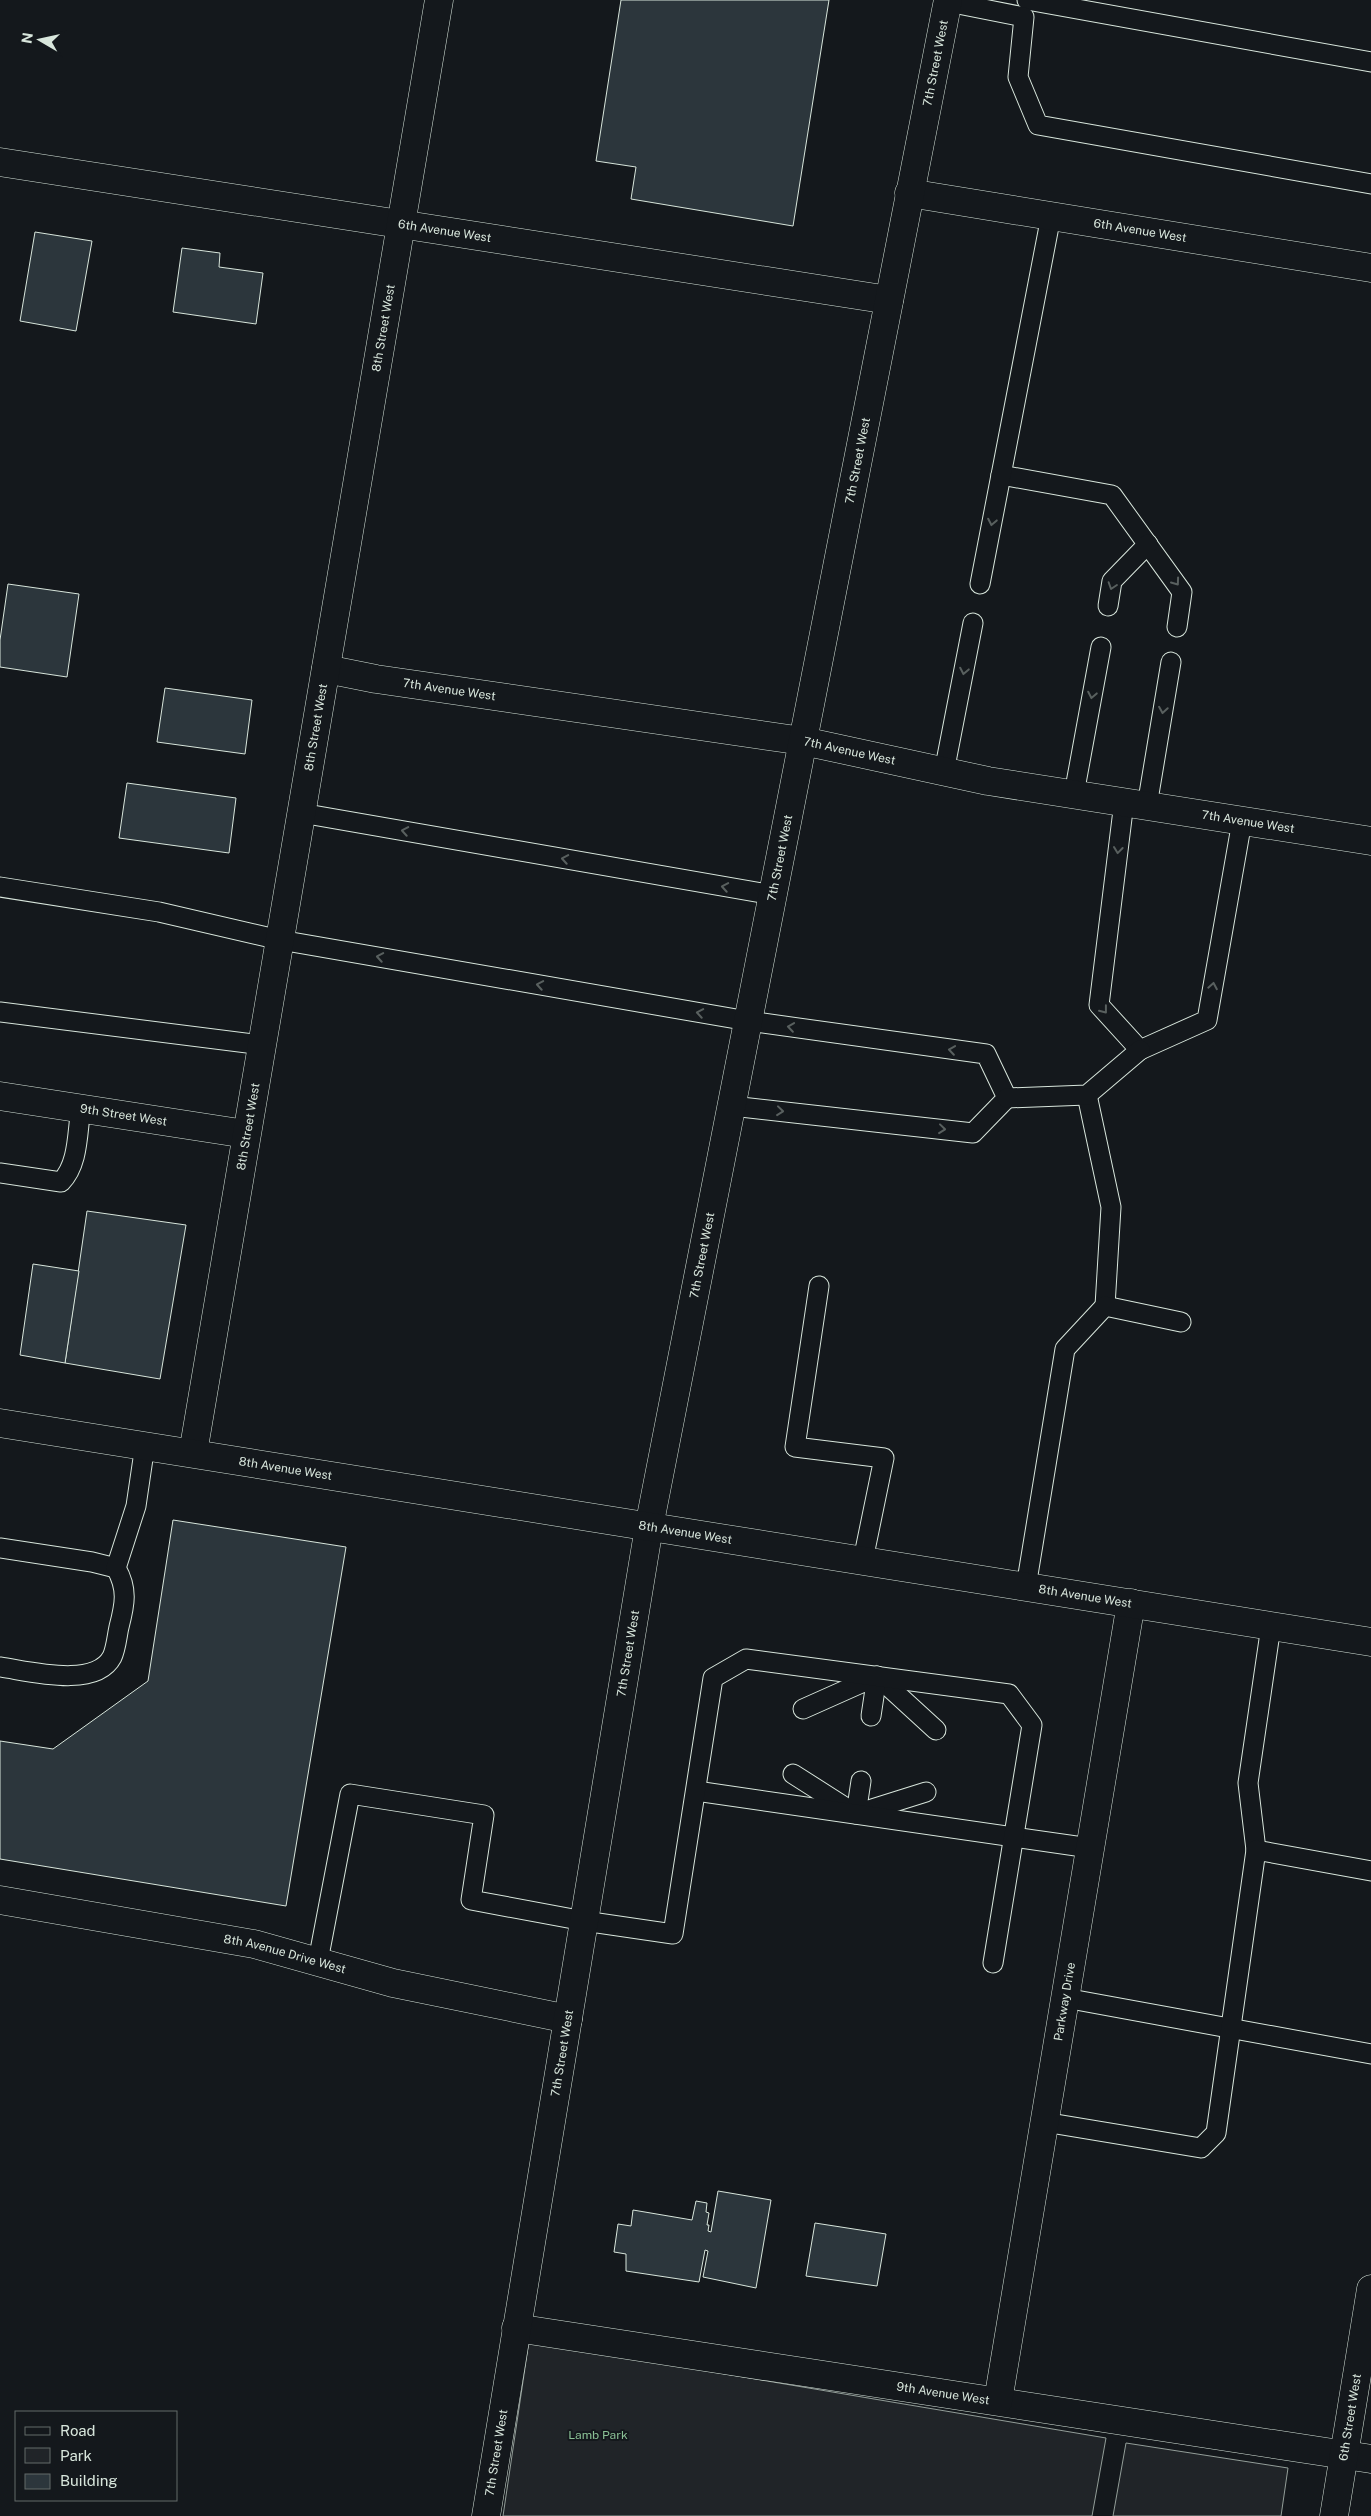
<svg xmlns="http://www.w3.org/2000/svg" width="1371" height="2516" viewBox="0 0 1371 2516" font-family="'Public Sans',sans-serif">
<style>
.green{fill:#202428;stroke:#939e99}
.building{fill:#2c363c;stroke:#d8e6dc}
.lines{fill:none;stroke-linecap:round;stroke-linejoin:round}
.lane-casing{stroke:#d8e6dc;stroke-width:21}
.street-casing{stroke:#d8e6dc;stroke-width:29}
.secondary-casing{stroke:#d8e6dc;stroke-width:29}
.primary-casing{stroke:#d8e6dc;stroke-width:29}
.lane{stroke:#14181c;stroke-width:19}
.street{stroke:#14181c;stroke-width:28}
.secondary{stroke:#14181c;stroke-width:28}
.primary{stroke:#14181c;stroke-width:28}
.oneway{stroke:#59605f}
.labels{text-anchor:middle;stroke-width:4;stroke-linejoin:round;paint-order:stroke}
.street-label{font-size:12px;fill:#d8e6dc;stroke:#14181c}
.park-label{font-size:12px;fill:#8ac095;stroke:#14181c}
</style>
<rect width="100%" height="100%" fill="#14181c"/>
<!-- green -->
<g class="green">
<path d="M529,2341L1106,2438L1092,2516H503Z"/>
<path d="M1126,2443L1288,2468L1281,2516H1113Z"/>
</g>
<!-- building -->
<g class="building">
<path d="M621,0H829L793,226L631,199L636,167L596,161Z"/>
<path d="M35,232L92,241L76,331L20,321Z"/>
<path d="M182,248L220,253L219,267L263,273L256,324L173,312Z"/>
<path d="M8,584L79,594L67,677L0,667V640Z"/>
<path d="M165,688L252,700L245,754L157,742Z"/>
<path d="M127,783L236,798L229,853L119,838Z"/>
<path d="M87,1211L186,1225L160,1379L65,1363Z"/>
<path d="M33,1264L79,1271L65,1363L20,1355Z"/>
<path d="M173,1520L346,1547L286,1906L0,1859V1741L53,1749L148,1681Z"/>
<path d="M718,2191L771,2200L756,2288L703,2277L708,2251L705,2250L699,2282L626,2271V2254L614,2252L618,2224L631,2226L633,2210L692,2220L696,2201L707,2203L706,2212L709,2213L707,2225H709L708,2231L711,2232Z"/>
<path d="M815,2223L886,2234L877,2286L806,2276Z"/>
</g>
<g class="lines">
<defs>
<g id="lane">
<path d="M1027,0L1371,62"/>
<path d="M948,2L1024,17L1018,77L1038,125L1371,184"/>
<path d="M1001,475L1112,495L1182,592L1177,627"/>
<path d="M980,584L1051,216"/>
<path d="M1108,606L1112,581L1148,544"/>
<path d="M944,772L973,623"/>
<path d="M1074,794L1101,647"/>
<path d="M1124,802L1099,1005L1140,1050L1207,1020L1242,821"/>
<path d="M1147,806L1171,662"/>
<path d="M301,813L773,895"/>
<path d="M0,887L159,912L280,940L748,1021L986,1054L1007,1098L973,1133L732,1106"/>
<path d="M0,1012L262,1045"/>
<path d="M1087,1095L1111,1207L1105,1306"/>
<path d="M1007,1098L1087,1095L1140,1050"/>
<path d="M0,1173L61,1182C79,1164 77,1132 81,1108"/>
<path d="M819,1286L795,1447L884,1458L863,1560"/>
<path d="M0,1548L92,1562L116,1568C128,1589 125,1604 119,1627C117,1636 116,1649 112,1657C95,1689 29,1671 0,1667"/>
<path d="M116,1568L136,1506L145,1445"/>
<path d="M1026,1587L1065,1349L1105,1306L1181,1322"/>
<path d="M877,1676L936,1730"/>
<path d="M803,1709L877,1676L871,1716"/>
<path d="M793,1774L851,1811"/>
<path d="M861,1781L856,1814L926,1792"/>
<path d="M696,1791L1090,1848"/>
<path d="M1256,1850L1248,1783L1271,1626"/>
<path d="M318,1961L350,1794L484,1815L471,1900L584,1921L673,1934L713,1678L746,1659L1009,1694L1032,1725L993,1963"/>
<path d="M1065,1998L1371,2054"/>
<path d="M1044,2122L1201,2148L1216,2133L1256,1850L1371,1871"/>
</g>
<g id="street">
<path id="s1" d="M0,162L889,300"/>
<path id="s2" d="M909,193L1371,268"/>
<path id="s3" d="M326,669L376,679L803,741L988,781L1371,841"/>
<path id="s4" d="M0,1096L246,1134"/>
<path id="s5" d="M193,1453L439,0"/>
<path id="s6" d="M0,1900L254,1944L393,1983L568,2019"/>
<path id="s7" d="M516,2328L1371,2459"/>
<path id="s8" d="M998,2401L1131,1603"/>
<path id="s9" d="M1334,2516L1371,2289"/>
</g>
<g id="secondary">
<path id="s10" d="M486,2516L649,1527L948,0"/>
</g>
<g id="primary">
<path id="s11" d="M0,1423L1371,1642"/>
</g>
</defs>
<!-- lane casing -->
<use href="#lane" class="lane-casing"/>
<!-- street casing -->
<use href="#street" class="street-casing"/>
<!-- secondary casing -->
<use href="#secondary" class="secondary-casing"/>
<!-- primary casing -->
<use href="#primary" class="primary-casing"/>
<!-- lane -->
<use href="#lane" class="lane"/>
<!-- street -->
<use href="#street" class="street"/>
<!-- secondary -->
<use href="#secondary" class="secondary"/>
<!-- primary -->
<use href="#primary" class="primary"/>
</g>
<!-- one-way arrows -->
<defs><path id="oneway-chevron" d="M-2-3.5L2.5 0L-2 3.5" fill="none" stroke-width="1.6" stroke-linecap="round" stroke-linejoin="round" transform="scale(1.25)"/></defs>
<g class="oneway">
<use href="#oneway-chevron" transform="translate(992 522) rotate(101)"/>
<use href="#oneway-chevron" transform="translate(1176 582) rotate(54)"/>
<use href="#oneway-chevron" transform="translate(1112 586) rotate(108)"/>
<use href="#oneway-chevron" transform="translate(964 671) rotate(101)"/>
<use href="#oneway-chevron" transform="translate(1092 695) rotate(101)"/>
<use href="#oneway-chevron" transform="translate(1163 710) rotate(99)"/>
<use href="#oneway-chevron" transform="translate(405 831) rotate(-170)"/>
<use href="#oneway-chevron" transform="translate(1118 850) rotate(97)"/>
<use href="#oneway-chevron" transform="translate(565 859) rotate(-170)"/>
<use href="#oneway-chevron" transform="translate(725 887) rotate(-170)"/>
<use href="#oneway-chevron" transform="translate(380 957) rotate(-170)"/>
<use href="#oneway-chevron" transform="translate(540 985) rotate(-170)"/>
<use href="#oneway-chevron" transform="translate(1213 986) rotate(-80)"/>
<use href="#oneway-chevron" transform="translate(1104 1010) rotate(52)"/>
<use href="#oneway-chevron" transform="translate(700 1013) rotate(-170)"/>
<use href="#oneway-chevron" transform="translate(791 1027) rotate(-172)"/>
<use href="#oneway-chevron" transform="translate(952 1050) rotate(-172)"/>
<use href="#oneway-chevron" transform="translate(780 1111) rotate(6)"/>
<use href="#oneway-chevron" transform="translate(942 1129) rotate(6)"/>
</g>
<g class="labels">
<!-- street labels -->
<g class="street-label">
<text dy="4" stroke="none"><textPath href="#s10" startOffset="2494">7th Street West</textPath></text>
<text dy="4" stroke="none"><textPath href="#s2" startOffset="234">6th Avenue West</textPath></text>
<text dy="4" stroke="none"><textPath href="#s1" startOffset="450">6th Avenue West</textPath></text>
<text dy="4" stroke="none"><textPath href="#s5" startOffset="1141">8th Street West</textPath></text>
<text dy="4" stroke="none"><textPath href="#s10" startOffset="2089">7th Street West</textPath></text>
<text dy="4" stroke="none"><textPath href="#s3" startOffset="125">7th Avenue West</textPath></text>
<text dy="4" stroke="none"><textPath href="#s5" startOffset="736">8th Street West</textPath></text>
<text dy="4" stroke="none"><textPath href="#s3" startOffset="530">7th Avenue West</textPath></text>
<text dy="4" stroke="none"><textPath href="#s3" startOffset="935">7th Avenue West</textPath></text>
<text dy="4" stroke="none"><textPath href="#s10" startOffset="1684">7th Street West</textPath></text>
<text dy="4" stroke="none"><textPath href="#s4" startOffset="125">9th Street West</textPath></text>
<text dy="4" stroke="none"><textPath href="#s5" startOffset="331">8th Street West</textPath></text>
<text dy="4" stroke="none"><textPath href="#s10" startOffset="1279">7th Street West</textPath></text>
<text dy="4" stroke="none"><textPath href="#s11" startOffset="289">8th Avenue West</textPath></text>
<text dy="4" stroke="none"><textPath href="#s11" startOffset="694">8th Avenue West</textPath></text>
<text dy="4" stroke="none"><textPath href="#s11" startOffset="1099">8th Avenue West</textPath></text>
<text dy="4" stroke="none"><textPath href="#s10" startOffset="874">7th Street West</textPath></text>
<text dy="4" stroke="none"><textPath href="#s6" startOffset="290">8th Avenue Drive West</textPath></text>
<text dy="4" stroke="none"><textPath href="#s8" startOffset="405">Parkway Drive</textPath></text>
<text dy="4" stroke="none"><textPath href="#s10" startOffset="469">7th Street West</textPath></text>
<text dy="4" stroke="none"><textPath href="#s7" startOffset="432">9th Avenue West</textPath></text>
<text dy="4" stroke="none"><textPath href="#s9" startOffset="100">6th Street West</textPath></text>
<text dy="4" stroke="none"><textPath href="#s10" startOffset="64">7th Street West</textPath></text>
</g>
<!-- park labels -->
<g class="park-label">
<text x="598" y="2439">Lamb Park</text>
</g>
</g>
<!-- legend -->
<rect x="15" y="2411" width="162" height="90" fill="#14181c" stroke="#626a69"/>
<rect x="25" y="2427" width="25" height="8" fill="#14181c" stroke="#626a69"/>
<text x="60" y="2436" font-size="15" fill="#d8e6dc">Road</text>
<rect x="25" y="2448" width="25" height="15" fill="#202428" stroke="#626a69"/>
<text x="60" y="2461" font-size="15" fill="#d8e6dc">Park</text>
<rect x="25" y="2474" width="25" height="15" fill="#2c363c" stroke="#626a69"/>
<text x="60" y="2486" font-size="15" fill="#d8e6dc">Building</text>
<!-- north arrow -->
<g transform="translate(40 40) rotate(279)" stroke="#14181c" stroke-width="4" paint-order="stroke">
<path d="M0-4L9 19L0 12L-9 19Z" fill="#d8e6dc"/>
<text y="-8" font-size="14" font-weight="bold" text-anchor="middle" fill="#d8e6dc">N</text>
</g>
</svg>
